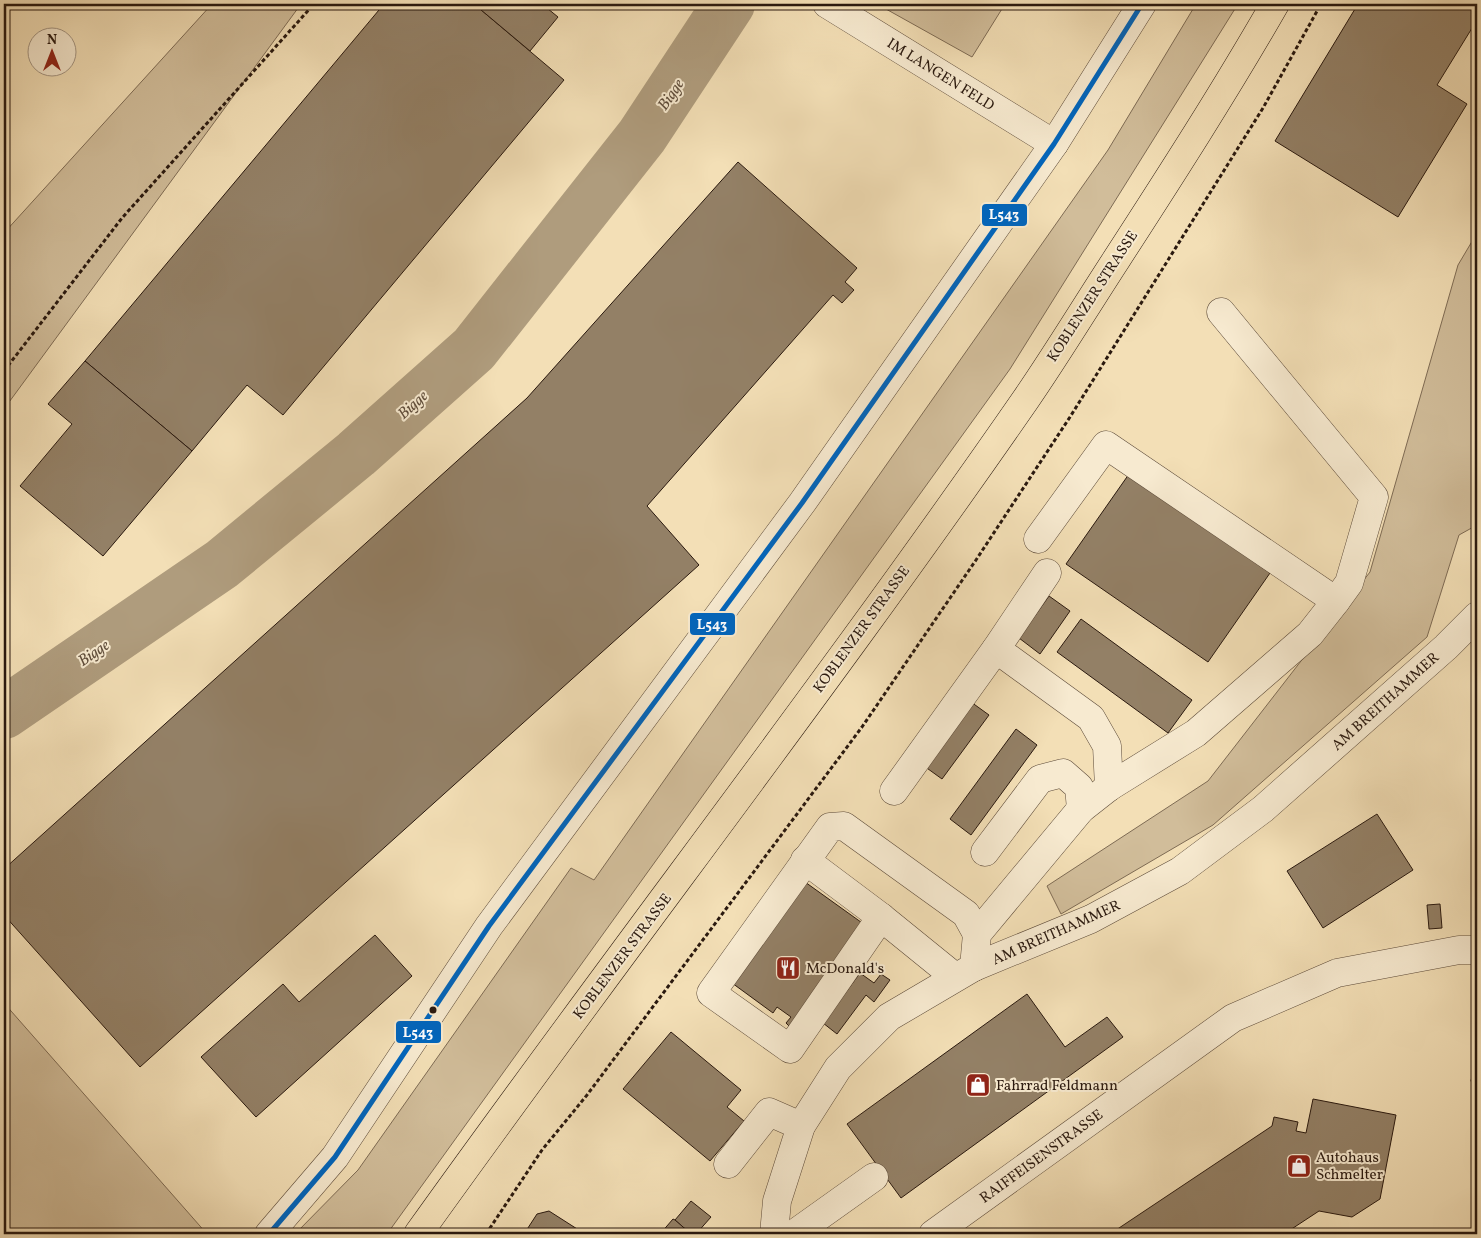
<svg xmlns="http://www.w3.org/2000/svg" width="1481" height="1238" viewBox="0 0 1481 1238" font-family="Vollkorn,serif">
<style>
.green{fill:#d1bd9a;stroke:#7e6b54}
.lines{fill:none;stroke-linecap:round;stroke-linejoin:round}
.river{stroke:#af9c7d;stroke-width:52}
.building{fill:#938066;stroke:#2a190f}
.minor-casing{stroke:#5c4a39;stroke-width:29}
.major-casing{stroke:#2a190f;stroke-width:29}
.path{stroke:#2a190f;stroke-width:3;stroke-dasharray:4 2.5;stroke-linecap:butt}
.minor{stroke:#f7ead0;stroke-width:28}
.major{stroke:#f3dfb6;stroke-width:28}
.bus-1-casing{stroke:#f7ead0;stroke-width:9}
.bus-1{stroke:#0065bd;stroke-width:5}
.bus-dot{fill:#2a190f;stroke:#f7ead0;stroke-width:2}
.labels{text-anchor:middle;stroke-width:4;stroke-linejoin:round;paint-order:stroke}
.street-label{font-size:15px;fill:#2a190f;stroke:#f7ead0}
.poi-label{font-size:15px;fill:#2a190f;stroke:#f7ead0;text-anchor:start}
.water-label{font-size:16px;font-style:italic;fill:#5f4d3b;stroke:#f7ead0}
.line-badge{stroke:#f7ead0;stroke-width:2}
.badge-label{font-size:14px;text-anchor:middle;font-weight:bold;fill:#fff}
</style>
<rect width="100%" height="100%" fill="#f3dfb6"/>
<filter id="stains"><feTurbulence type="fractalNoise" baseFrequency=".004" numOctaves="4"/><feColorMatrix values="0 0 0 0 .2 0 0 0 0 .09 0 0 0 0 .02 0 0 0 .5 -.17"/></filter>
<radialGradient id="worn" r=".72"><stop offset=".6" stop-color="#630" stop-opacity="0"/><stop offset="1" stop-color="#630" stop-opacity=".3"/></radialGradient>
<!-- green -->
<g class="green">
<path d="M212,4H301L4,409V233Z"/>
<path d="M877,4H1005L972,57Z"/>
<path d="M1196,4H1238L1010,369L387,1234H295L358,1170L571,868L594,880L1108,150Z"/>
<path d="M1477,233V525L1459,535L1427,637L1213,825L1061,914L1047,886L1208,781L1370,572L1458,265Z"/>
<path d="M4,1003L207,1234H4Z"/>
</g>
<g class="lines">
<!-- river -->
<path class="river" d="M4,713L222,564L356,454L474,349L642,136L729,4"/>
</g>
<!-- building -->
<g class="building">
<path d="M384,4H474L564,80L283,415L247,385L192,451L85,361Z"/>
<path d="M474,4H542L558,17L530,51Z"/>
<path d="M1358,4H1477V20L1437,85L1467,104L1398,217L1275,141Z"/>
<path d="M738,162L857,268L845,282L854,290L842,303L833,295L647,506L699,565L140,1067L4,915V869L527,398Z"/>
<path d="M85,361L192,451L103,556L20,486L72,424L48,404Z"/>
<path d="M1129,474L1270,573L1208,662L1066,564Z"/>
<path d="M1049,596L1070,611L1040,654L1019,638Z"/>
<path d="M1081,619L1192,700L1168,733L1057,652Z"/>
<path d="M971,702L989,715L942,779L924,766Z"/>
<path d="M1016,729L1037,745L971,835L950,819Z"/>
<path d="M1377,814L1413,870L1323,928L1287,871Z"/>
<path d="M805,882L865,925L793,1030L786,1023L791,1017L777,1007L773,1013L732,983Z"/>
<path d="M1440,904L1442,928L1429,929L1427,905Z"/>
<path d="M375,935L412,976L256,1117L201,1057L283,984L299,1002Z"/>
<path d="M860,973L874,983L881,974L890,980L874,1002L866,995L837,1034L823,1023Z"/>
<path d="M1027,994L1065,1047L1107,1017L1123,1037L901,1198L847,1124Z"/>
<path d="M671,1032L741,1090L727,1107L744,1121L710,1161L623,1089Z"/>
<path d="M1477,1050V1090L1471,1081Z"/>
<path d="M1313,1099L1396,1115L1380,1199L1352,1217L1319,1211L1284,1234H1110L1272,1126L1274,1117L1298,1122L1296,1131L1306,1133Z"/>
<path d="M691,1201L711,1217L696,1234H691L675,1220Z"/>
<path d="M549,1211L585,1234H524L537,1214Z"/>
<path d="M673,1219L675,1220L691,1234H660Z"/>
</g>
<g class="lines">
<defs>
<g id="minor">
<path d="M827,4L1054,144"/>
<path d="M1221,312L1374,497L1349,583L1336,601"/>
<path d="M996,649L1047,573"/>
<path d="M894,791L996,649L1091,718L1107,746L1109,787"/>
<path d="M985,852L1040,779L1063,773L1079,787L1081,809"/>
<path d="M805,860L881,917L955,977"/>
<path d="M881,917L790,1049L711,993L830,827L844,826L966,914L977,934"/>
<path d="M974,967L977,934L1081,809L1109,787L1196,733L1310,634L1336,601L1106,445L1038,539"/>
<path d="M728,1164L769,1112L801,1126"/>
<path d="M269,1234L335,1157L489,926L802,503L1054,144L1142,4"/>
<path d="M774,1234L777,1201L801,1126L838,1068L889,1017L974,967L1091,919L1180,871L1263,809L1446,647L1477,616"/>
<path d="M794,1234L874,1177"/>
<path d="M933,1234L1233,1018L1337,973L1459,950H1477"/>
</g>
<path id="major" d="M418,1234C618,954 830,682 1026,399C1057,354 1086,306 1116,260C1171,175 1225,91 1275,4"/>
</defs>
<!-- minor casing -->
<use href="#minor" class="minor-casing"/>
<!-- major casing -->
<use href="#major" class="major-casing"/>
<!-- path -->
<g class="path">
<path d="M4,371L122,218L314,4"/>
<path d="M486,1234L542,1150L587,1095L862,727L976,560L1070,417L1263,108L1321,4"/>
</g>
<!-- minor -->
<use href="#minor" class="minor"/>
<!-- major -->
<use href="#major" class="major"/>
<defs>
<path id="bus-1" d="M269,1234L335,1157L489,926L802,503L1054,144L1142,4"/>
</defs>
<!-- bus-1 casing -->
<use href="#bus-1" class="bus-1-casing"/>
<!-- bus-1 -->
<use href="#bus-1" class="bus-1"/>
</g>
<!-- icons -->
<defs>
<symbol id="restaurant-square" viewBox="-11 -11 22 22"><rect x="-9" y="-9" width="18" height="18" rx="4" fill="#8f2418" stroke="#f7ead0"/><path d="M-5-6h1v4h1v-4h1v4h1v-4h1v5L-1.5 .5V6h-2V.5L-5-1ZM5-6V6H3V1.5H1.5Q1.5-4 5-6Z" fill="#fff"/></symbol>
<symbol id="shop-square" viewBox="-11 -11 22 22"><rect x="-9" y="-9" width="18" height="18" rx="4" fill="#8f2418" stroke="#f7ead0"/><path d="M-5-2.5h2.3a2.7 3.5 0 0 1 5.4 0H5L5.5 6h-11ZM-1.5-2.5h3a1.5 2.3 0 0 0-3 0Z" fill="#fff"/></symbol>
</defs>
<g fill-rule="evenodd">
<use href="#restaurant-square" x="774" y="954" width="28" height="28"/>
<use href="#shop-square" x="964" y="1071" width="28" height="28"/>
<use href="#shop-square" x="1285" y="1152" width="28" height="28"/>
</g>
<!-- markers -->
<circle class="bus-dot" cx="433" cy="1010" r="4.5"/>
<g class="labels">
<!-- street labels -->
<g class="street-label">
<text transform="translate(941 74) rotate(32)" y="5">IM LANGEN FELD</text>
<text transform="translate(1092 296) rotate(-57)" y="5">KOBLENZER STRASSE</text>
<text transform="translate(861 629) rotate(-54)" y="5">KOBLENZER STRASSE</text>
<text transform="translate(1385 701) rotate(-42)" y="5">AM BREITHAMMER</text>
<text transform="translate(1056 932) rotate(-24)" y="5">AM BREITHAMMER</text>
<text transform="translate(622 956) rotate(-53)" y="5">KOBLENZER STRASSE</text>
<text transform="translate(1041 1156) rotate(-36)" y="5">RAIFFEISENSTRASSE</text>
</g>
<!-- poi labels -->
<g class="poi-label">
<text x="806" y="973">McDonald's</text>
<text x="996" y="1090">Fahrrad Feldmann</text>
<text x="1316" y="1162">Autohaus<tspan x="1316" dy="17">Schmelter</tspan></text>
</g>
<!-- water labels -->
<g class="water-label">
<text transform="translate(670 94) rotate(-56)" y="6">Bigge</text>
<text transform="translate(412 404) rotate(-42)" y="6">Bigge</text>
<text transform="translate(93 652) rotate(-34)" y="6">Bigge</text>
</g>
</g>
<g class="line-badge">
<rect x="981" y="203" width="47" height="24" rx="5" fill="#0065bd"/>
<rect x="689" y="612" width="47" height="24" rx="5" fill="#0065bd"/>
<rect x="395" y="1020" width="47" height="24" rx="5" fill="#0065bd"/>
</g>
<g class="badge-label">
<text x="1004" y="219">L543</text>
<text x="712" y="629">L543</text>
<text x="418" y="1037">L543</text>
</g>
<!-- margin -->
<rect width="1481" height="1238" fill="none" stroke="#f3dfb6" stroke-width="20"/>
<rect x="5" y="5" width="1471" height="1228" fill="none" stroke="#2a190f" stroke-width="2.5"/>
<rect x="10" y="10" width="1461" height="1218" fill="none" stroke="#2a190f"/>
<!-- north arrow -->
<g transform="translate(52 52)"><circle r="24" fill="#f7ead0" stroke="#a59683"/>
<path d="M0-4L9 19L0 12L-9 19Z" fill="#8f2418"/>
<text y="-8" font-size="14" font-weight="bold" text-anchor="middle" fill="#2a190f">N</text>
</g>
<rect width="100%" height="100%" filter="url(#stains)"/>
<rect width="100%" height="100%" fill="url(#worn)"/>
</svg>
